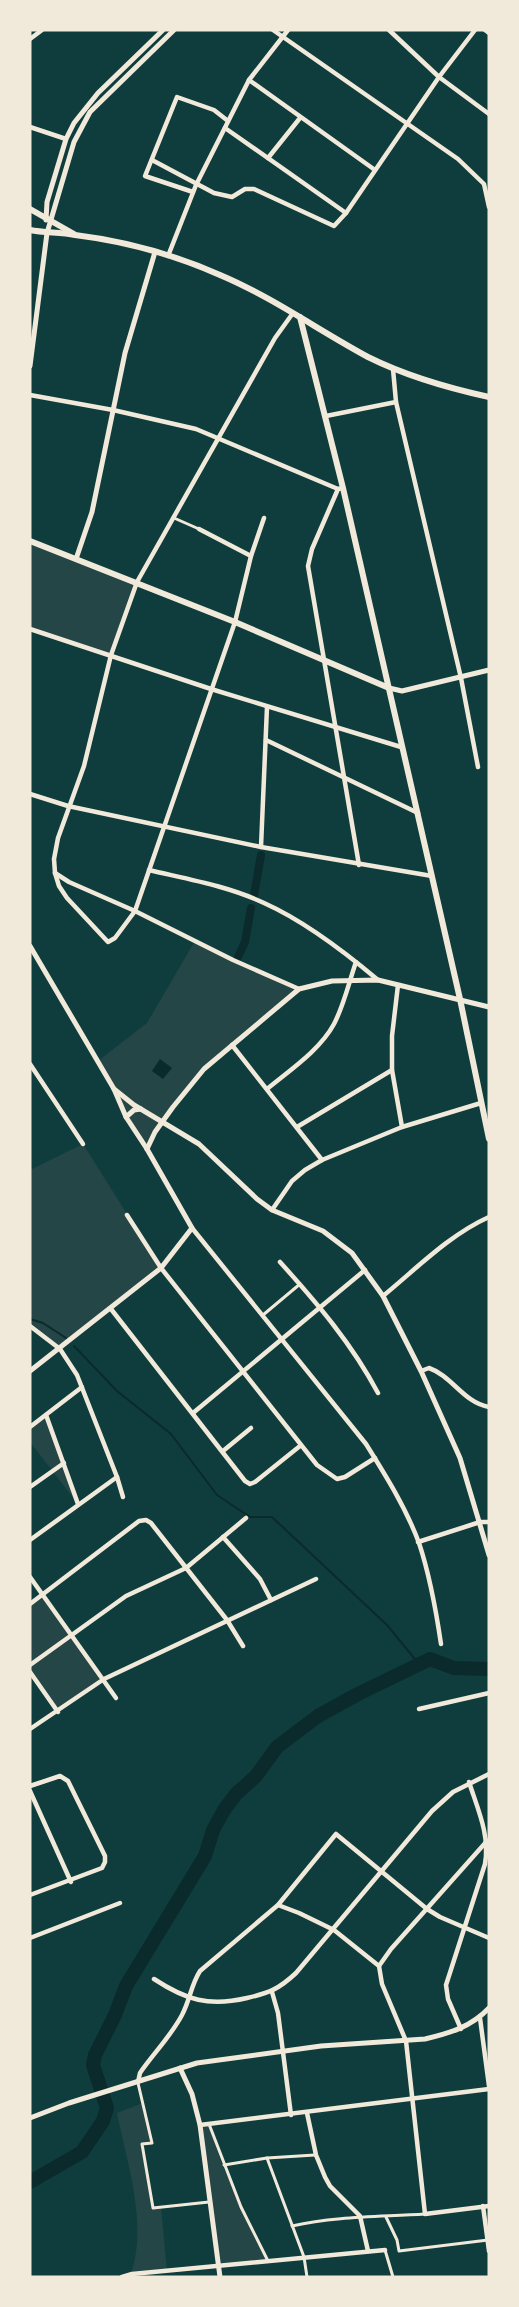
<svg xmlns="http://www.w3.org/2000/svg" width="519" height="2307" viewBox="0 0 519 2307" font-family="Cabin,sans-serif">
<style>
.green{fill:#244646}
.water{fill:#0a2a2b}
.lines{fill:none;stroke-linecap:round;stroke-linejoin:round}
.stream{stroke:#0a2a2b;stroke-width:2}
.canal{stroke:#0a2a2b;stroke-width:8}
.river{stroke:#0a2a2b;stroke-width:14}
.pedestrian{stroke:#f1e9da;stroke-width:3}
.minor{stroke:#f1e9da;stroke-width:4.5}
.tertiary{stroke:#f1e9da;stroke-width:5}
.secondary{stroke:#f1e9da;stroke-width:6}
</style>
<rect width="100%" height="100%" fill="#0f3d3e"/>
<!-- green -->
<g class="green">
<path d="M30,541L137,582L111,655L30,629Z"/>
<path d="M195,941L302,991C268,1015 232,1040 204,1070C181,1093 164,1121 147,1149L98,1061L147,1023Z"/>
<path d="M83,1144L161,1268L60,1349L30,1326V1170Z"/>
<path d="M46,1415L78,1504L30,1442V1427Z"/>
<path d="M44,1594L104,1679L58,1712L30,1672V1604Z"/>
<path d="M143,2103L152,2143L142,2144L153,2208L161,2207L167,2272L122,2277L131,2274C148,2224 127,2163 117,2113Z"/>
<path d="M209,2124L222,2165L268,2261L219,2267L200,2125Z"/>
</g>
<!-- water -->
<path class="water" d="M160,1059L172,1068L163,1079L152,1071Z"/>
<g class="lines">
<!-- stream -->
<g class="stream">
<path d="M30,1319L43,1323L66,1338"/>
<path d="M74,1346L117,1391L171,1434L217,1495L250,1517H272L387,1625L419,1664"/>
</g>
<!-- canal -->
<g class="canal">
<path d="M254,895L261,855"/>
<path d="M238,957L245,942L251,908"/>
</g>
<!-- river -->
<path class="river" d="M30,2182L82,2152L103,2121L107,2108L93,2065L95,2055L115,2015L126,1986L205,1856L213,1830L224,1810L236,1794L256,1776L277,1747L318,1716L358,1694L430,1659L454,1668L489,1669"/>
<!-- pedestrian -->
<g class="pedestrian">
<path d="M174,518L199,529"/>
<path d="M263,1315L300,1284"/>
<path d="M138,2083L152,2143L142,2144L153,2208L209,2202"/>
<path d="M209,2124L241,2207L268,2261"/>
<path d="M267,2158L304,2257L307,2277"/>
<path d="M224,2165L267,2158L315,2155"/>
<path d="M386,2217L397,2240L399,2251L488,2240"/>
<path d="M292,2226C336,2216 380,2217 425,2214"/>
<path d="M385,2250L393,2277"/>
</g>
<!-- minor -->
<g class="minor">
<path d="M273,30L458,159L484,184L489,207"/>
<path d="M389,30L439,77L489,114"/>
<path d="M485,30L489,33"/>
<path d="M30,39L42,30"/>
<path d="M249,80L375,170"/>
<path d="M30,127L66,139"/>
<path d="M225,128L346,213"/>
<path d="M268,158L300,118"/>
<path d="M152,160L214,193L232,197L245,189H254L334,226L346,213L439,77L475,30"/>
<path d="M193,192L145,176L177,97L214,110L228,121"/>
<path d="M168,256L196,185L249,80L288,30"/>
<path d="M393,369L396,402L461,678L478,767"/>
<path d="M30,395L113,410L196,429L338,489"/>
<path d="M326,416L396,402"/>
<path d="M343,488L338,489L312,549L308,566L359,865"/>
<path d="M264,518L251,556L235,622L135,911L115,938L108,942L67,898L59,886L55,873L54,859L58,838L84,766L111,655L137,582L275,338L293,313"/>
<path d="M199,529L251,556"/>
<path d="M30,629L211,689L401,747"/>
<path d="M266,740L418,813"/>
<path d="M30,794L68,806L261,847L432,876"/>
<path d="M261,847L267,707"/>
<path d="M149,870C187,879 228,886 264,903C302,920 346,953 378,980"/>
<path d="M55,873L69,882L135,911L233,960L299,989"/>
<path d="M398,985L392,1036V1070L402,1127"/>
<path d="M232,1045L322,1160"/>
<path d="M30,1064L83,1144"/>
<path d="M267,1089C290,1070 320,1050 334,1024C344,1005 349,982 356,962"/>
<path d="M297,1127L392,1070"/>
<path d="M272,1210L292,1181L305,1170L322,1160L402,1127L481,1103"/>
<path d="M127,1215L161,1268L317,1465L337,1479L345,1477L375,1458"/>
<path d="M192,1228L366,1444C386,1476 406,1508 419,1543C430,1576 436,1610 441,1644"/>
<path d="M280,1262C317,1303 352,1344 378,1393"/>
<path d="M383,1296C416,1269 449,1235 489,1217"/>
<path d="M111,1309L245,1481L250,1484L255,1482L300,1446"/>
<path d="M30,1326L60,1349L77,1375L117,1477L123,1497"/>
<path d="M421,1371L429,1368C452,1376 464,1403 489,1407"/>
<path d="M193,1413L365,1270"/>
<path d="M46,1415L78,1504"/>
<path d="M30,1427L82,1387"/>
<path d="M223,1451L251,1428"/>
<path d="M30,1487L64,1463"/>
<path d="M223,1537L260,1579L271,1600"/>
<path d="M30,1540L117,1477"/>
<path d="M418,1542L480,1522H489"/>
<path d="M30,1577L116,1698"/>
<path d="M30,1604L139,1521L146,1520L151,1523L227,1620L243,1646"/>
<path d="M30,1665L126,1596L186,1568L246,1518"/>
<path d="M30,1672L58,1712"/>
<path d="M419,1709L489,1693"/>
<path d="M30,1729L104,1679L316,1579"/>
<path d="M30,1786L60,1776L68,1781L105,1856V1862L102,1868L30,1895"/>
<path d="M30,1791L71,1882"/>
<path d="M278,1905L299,1913L334,1930L379,1966L382,1984L406,2041L425,2214L489,2206"/>
<path d="M30,1938L120,1903"/>
<path d="M379,1966L391,1949L487,1841"/>
<path d="M154,1979C186,2000 209,2007 247,1998C269,1993 279,1989 296,1973L432,1811L453,1792L489,1774"/>
<path d="M272,1992L278,2013L291,2115"/>
<path d="M480,2018L489,2086"/>
<path d="M461,2029L448,1999L446,1985L485,1864C490,1835 478,1810 469,1782"/>
<path d="M138,2082L140,2073C153,2054 171,2036 182,2015C190,2000 191,1985 200,1971L278,1905L336,1834L427,1909L440,1917L489,1938"/>
<path d="M307,2113L316,2155L325,2177L330,2186L360,2216L368,2251"/>
<path d="M200,2125L489,2089"/>
<path d="M483,2206L489,2251"/>
<path d="M122,2277L132,2274L385,2250"/>
</g>
<!-- tertiary -->
<g class="tertiary">
<path d="M46,220L47,202L66,139L74,123L98,93L163,30"/>
<path d="M30,366L47,233L74,142L90,112L174,30"/>
<path d="M76,559L92,512L125,353L155,252"/>
<path d="M389,688L402,691L489,670"/>
<path d="M30,946L114,1089L126,1117L147,1149L192,1228L161,1268L30,1371"/>
<path d="M114,1089L134,1105L199,1144L257,1199L272,1210L323,1231L352,1253L383,1296L421,1371L460,1458L489,1555"/>
<path d="M126,1117L134,1110L141,1109"/>
<path d="M147,1149L155,1132L173,1107L204,1069L299,989L332,981L378,980L489,1007"/>
<path d="M180,2068L192,2094L200,2125L220,2277"/>
<path d="M30,2118L69,2103L197,2063L321,2046L425,2039C450,2033 471,2027 489,2008"/>
</g>
<!-- secondary -->
<g class="secondary">
<path d="M30,209L74,234"/>
<path d="M30,230C45,233 60,232 75,235C124,241 175,255 220,275C272,297 318,330 368,357C406,376 448,388 489,397"/>
<path d="M300,317L343,488L460,999L489,1139"/>
<path d="M30,541L235,622L389,688"/>
</g>
</g>
<!-- border -->
<rect width="519" height="2307" fill="none" stroke="#f1e9da" stroke-width="63"/>
</svg>
